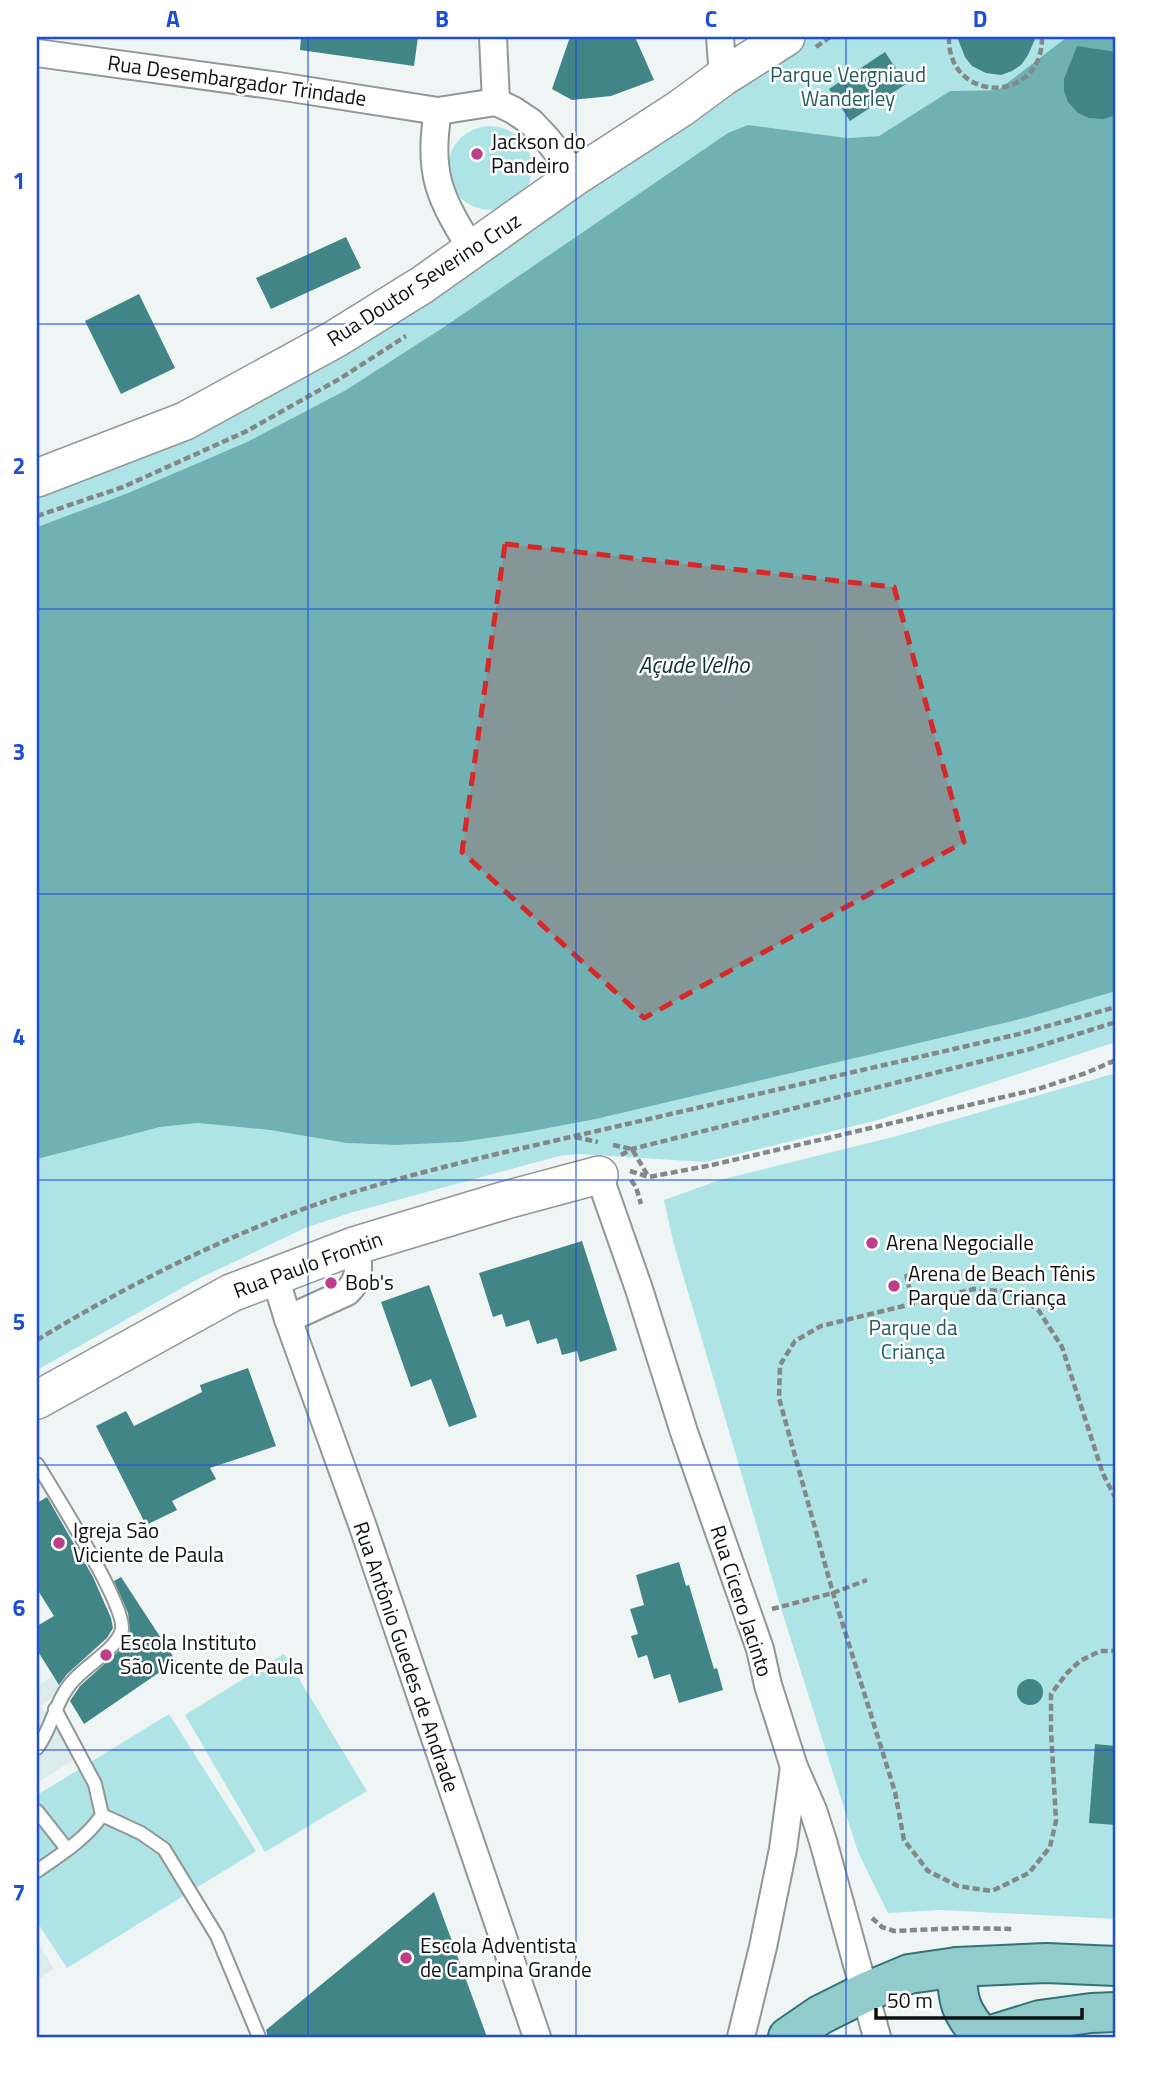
<svg xmlns="http://www.w3.org/2000/svg" width="1153" height="2074" viewBox="0 0 1153 2074" font-family="'Titillium Web',sans-serif">
<style>
.built{fill:#dcebeb}
.green{fill:#aee4e5}
.water{fill:#70b2b3}
.building{fill:#428586}
.lines{fill:none;stroke-linecap:round;stroke-linejoin:round}
.lane-casing{stroke:#919696;stroke-width:16}
.street-casing{stroke:#919696;stroke-width:30}
.secondary-casing{stroke:#919696;stroke-width:40}
.primary-casing{stroke:#337374;stroke-width:42}
.path{stroke:#838787;stroke-width:4.5;stroke-dasharray:7 3.5;stroke-linecap:butt}
.lane{stroke:#fff;stroke-width:12}
.street{stroke:#fff;stroke-width:26}
.secondary{stroke:#fff;stroke-width:37}
.primary{stroke:#91cbcc;stroke-width:38}
.marked{fill:#d62828;fill-opacity:0.2;stroke:#d62828;stroke-width:5;stroke-dasharray:14 9;stroke-linejoin:round}
.grid{fill:none;stroke:#1d4ed8;stroke-width:2;stroke-opacity:0.55}
.poi-dot{fill:#bd3e8b;stroke:#fff;stroke-width:2.5}
.labels{text-anchor:middle;stroke-width:5;stroke-linejoin:round;paint-order:stroke}
.park-label{font-size:21px;fill:#255d5e;stroke:#fff}
.street-label{font-size:21px;fill:#0f1111;stroke:#fff}
.poi-label{font-size:21px;fill:#0f1111;stroke:#fff;text-anchor:start}
.water-label{font-size:23px;font-style:italic;fill:#0e3031;stroke:#fff}
.neatline{fill:none;stroke:#1d4ed8;stroke-width:2.5}
.grid-label{font-size:23px;text-anchor:middle;font-weight:bold;fill:#1d4ed8}
</style>
<rect width="100%" height="100%" fill="#eff5f5"/>
<!-- built -->
<g class="built">
<path d="M53,1675L62,1690L41,1706L78,1757L37,1783V1687Z"/>
<path d="M37,1941L54,1969L37,1980Z"/>
</g>
<!-- green -->
<g class="green">
<path d="M806,37H1067L998,90L950,91L880,136L847,138L748,125L444,328L346,390L247,442L128,493L37,527V487L638,153Z"/>
<circle cx="490" cy="168" r="42"/>
<path d="M1116,991V1042L878,1120L705,1162L578,1154L559,1156L350,1213L305,1228L196,1280L37,1370V1159L46,1155L160,1127L198,1123L270,1130L346,1143L396,1145L462,1142L522,1133L596,1119L1025,1018Z"/>
<path d="M1116,1073V1919L941,1910L888,1913L858,1852L780,1605L673,1241L664,1200L720,1180L893,1137Z"/>
<path d="M284,1654L367,1791L265,1852L185,1715Z"/>
<path d="M169,1714L256,1851L67,1968L37,1922V1795Z"/>
</g>
<!-- water -->
<path class="water" d="M1067,37H1116V991L1025,1018L596,1119L522,1133L462,1142L396,1145L346,1143L270,1130L198,1123L160,1127L37,1159V527L128,493L247,442L346,390L444,327L728,133L748,125L847,138L879,136L950,91L998,90Z"/>
<!-- building -->
<g class="building">
<path d="M301,37H418L414,66L300,50Z"/>
<path d="M570,37H635L654,80L611,96L572,100L552,89Z"/>
<path d="M957,37H1036L1028,55L1021,65L1012,71L1001,75L986,73L972,66L965,57Z"/>
<path d="M1077,46L1116,52V115L1104,119L1089,118L1078,113L1068,102L1064,91V79Z"/>
<path d="M885,52L906,84L850,121L829,89Z"/>
<path d="M346,237L361,268L271,309L256,278Z"/>
<path d="M139,294L175,368L121,394L85,321Z"/>
<path d="M582,1241L617,1350L580,1362L577,1351L562,1355L557,1338L537,1344L529,1320L506,1327L502,1314L493,1317L479,1273Z"/>
<path d="M429,1285L477,1417L449,1427L431,1379L411,1387L381,1302Z"/>
<path d="M248,1368L276,1446L210,1468L216,1479L172,1501L177,1510L146,1525L96,1426L126,1411L134,1426L202,1392L200,1385Z"/>
<path d="M47,1497L93,1577L111,1618L113,1628L107,1638L67,1674L59,1685L37,1650V1626L54,1616L37,1589V1503Z"/>
<path d="M679,1562L686,1586L689,1585L714,1669L717,1668L723,1690L679,1703L670,1674L654,1679L647,1655L638,1658L631,1636L638,1634L630,1609L644,1605L636,1575Z"/>
<path d="M121,1577L176,1661L84,1724L70,1701L80,1686L120,1650L130,1632L128,1613L114,1581Z"/>
<circle cx="1030" cy="1692" r="13"/>
<path d="M1095,1744L1116,1746V1825L1089,1823Z"/>
<path d="M434,1892L487,2037H268L266,2030Z"/>
</g>
<g class="lines">
<defs>
<g id="lane">
<path d="M37,1464C53,1490 125,1604 122,1629C119,1649 79,1669 68,1687C54,1706 51,1730 37,1748"/>
<path d="M37,1811L67,1849"/>
<path d="M102,1815L141,1833L164,1849L217,1936L259,2037"/>
<path d="M37,1871C60,1855 86,1839 102,1815L95,1784L55,1709"/>
</g>
<g id="street">
<path d="M493,37L496,102"/>
<path d="M720,37L723,77"/>
<path d="M37,53L278,86L438,111L496,102L513,110L531,122L547,139L576,176"/>
<path d="M438,111C427,174 440,198 472,250"/>
<path d="M599,1175L639,1289L684,1432L760,1649L768,1685L794,1767L783,1849L763,1947L741,2037"/>
<path d="M275,1277L288,1319L362,1524L537,2037"/>
<path d="M288,1319L347,1292C361,1279 360,1263 354,1246"/>
<path d="M794,1767L813,1810L823,1841L877,2037"/>
</g>
<g id="secondary">
<path d="M37,478L185,421L335,339L422,285L576,176L681,108L723,77L786,37"/>
<path d="M37,1400L231,1293L354,1246L506,1200L599,1175"/>
</g>
<g id="primary">
<path d="M957,1967C957,2001 960,2011 982,2037"/>
<path d="M788,2037L820,2015L866,1992L909,1974L957,1967L1046,1963L1116,1966"/>
<path d="M985,2037L1040,2020L1091,2013L1116,2012"/>
</g>
</defs>
<!-- lane casing -->
<use href="#lane" class="lane-casing"/>
<!-- street casing -->
<use href="#street" class="street-casing"/>
<!-- secondary casing -->
<use href="#secondary" class="secondary-casing"/>
<!-- primary casing -->
<use href="#primary" class="primary-casing"/>
<!-- path -->
<g class="path">
<path d="M949,37C947,104 1043,105 1042,37"/>
<path d="M816,47L830,37"/>
<path d="M37,516L123,487L247,431L341,378L406,336"/>
<path d="M575,1137L598,1142"/>
<path d="M613,1145L632,1149L648,1176"/>
<path d="M621,1155L632,1149L1030,1049L1116,1022"/>
<path d="M630,1171L649,1177L712,1165L1038,1089L1086,1073L1116,1060"/>
<path d="M631,1180L636,1187L641,1204"/>
<path d="M906,1274L913,1303"/>
<path d="M37,1340C131,1283 236,1230 341,1196C394,1179 447,1166 501,1153L1019,1034L1116,1007"/>
<path d="M1116,1499L1103,1474L1062,1347L1039,1311L1022,1298L1002,1291L974,1289L821,1326L795,1341L780,1365L779,1398L833,1593L895,1792L904,1840L928,1871L958,1886L992,1891L1029,1873L1050,1847L1056,1821L1051,1730V1694L1067,1673L1080,1661L1100,1651H1116"/>
<path d="M772,1609L833,1593L867,1580"/>
<path d="M872,1918L882,1927L894,1931L964,1928L1013,1929"/>
</g>
<!-- lane -->
<use href="#lane" class="lane"/>
<!-- street -->
<use href="#street" class="street"/>
<!-- secondary -->
<use href="#secondary" class="secondary"/>
<!-- primary -->
<use href="#primary" class="primary"/>
</g>
<!-- marked area -->
<path class="marked" d="M505,544L894,587L964,842L644,1018L462,852Z"/>
<!-- grid -->
<path class="grid" d="M308,37V2037M576,37V2037M846,37V2037M37,324H1116M37,609H1116M37,894H1116M37,1180H1116M37,1465H1116M37,1750H1116"/>
<!-- markers -->
<g class="poi-dot">
<circle cx="477" cy="154" r="7"/>
<circle cx="872" cy="1243" r="7"/>
<circle cx="331" cy="1283" r="7"/>
<circle cx="894" cy="1286" r="7"/>
<circle cx="59" cy="1543" r="7"/>
<circle cx="106" cy="1655" r="7"/>
<circle cx="406" cy="1958" r="7"/>
</g>
<g class="labels">
<!-- park labels -->
<g class="park-label">
<text x="848" y="82">Parque Vergniaud<tspan x="848" dy="24">Wanderley</tspan></text>
<text x="913" y="1335">Parque da<tspan x="913" dy="24">Criança</tspan></text>
</g>
<!-- street labels -->
<g class="street-label">
<text transform="translate(237 81) rotate(8)" y="7">Rua Desembargador Trindade</text>
<text transform="translate(424 280) rotate(-33)" y="7">Rua Doutor Severino Cruz</text>
<text transform="translate(308 1265) rotate(-20)" y="7">Rua Paulo Frontin</text>
<text transform="translate(741 1601) rotate(72)" y="7">Rua Cicero Jacinto</text>
<text transform="translate(406 1657) rotate(71)" y="7">Rua Antônio Guedes de Andrade</text>
</g>
<!-- poi labels -->
<g class="poi-label">
<text x="491" y="149">Jackson do<tspan x="491" dy="24">Pandeiro</tspan></text>
<text x="886" y="1250">Arena Negocialle</text>
<text x="908" y="1281">Arena de Beach Tênis<tspan x="908" dy="24">Parque da Criança</tspan></text>
<text x="345" y="1290">Bob's</text>
<text x="73" y="1538">Igreja São<tspan x="73" dy="24">Viciente de Paula</tspan></text>
<text x="120" y="1650">Escola Instituto<tspan x="120" dy="24">São Vicente de Paula</tspan></text>
<text x="420" y="1953">Escola Adventista<tspan x="420" dy="24">de Campina Grande</tspan></text>
</g>
<!-- water labels -->
<g class="water-label">
<text x="694" y="673">Açude Velho</text>
</g>
</g>
<!-- border -->
<rect width="1153" height="2074" fill="none" stroke="#ffffff" stroke-width="77"/>
<!-- scale -->
<path d="M876 2008v10h206v-10" fill="none" stroke="#0f1111" stroke-width="3.5"/>
<text x="887" y="2008" font-size="21" fill="#0f1111" stroke="#ffffff" stroke-width="5" paint-order="stroke">50 m</text>
<rect x="38" y="38" width="1076" height="1998" class="neatline"/>
<g class="grid-label">
<text x="173" y="27">A</text>
<text x="442" y="27">B</text>
<text x="711" y="27">C</text>
<text x="980" y="27">D</text>
<text x="19" y="189">1</text>
<text x="19" y="474">2</text>
<text x="19" y="760">3</text>
<text x="19" y="1045">4</text>
<text x="19" y="1330">5</text>
<text x="19" y="1616">6</text>
<text x="19" y="1901">7</text>
</g>
</svg>
